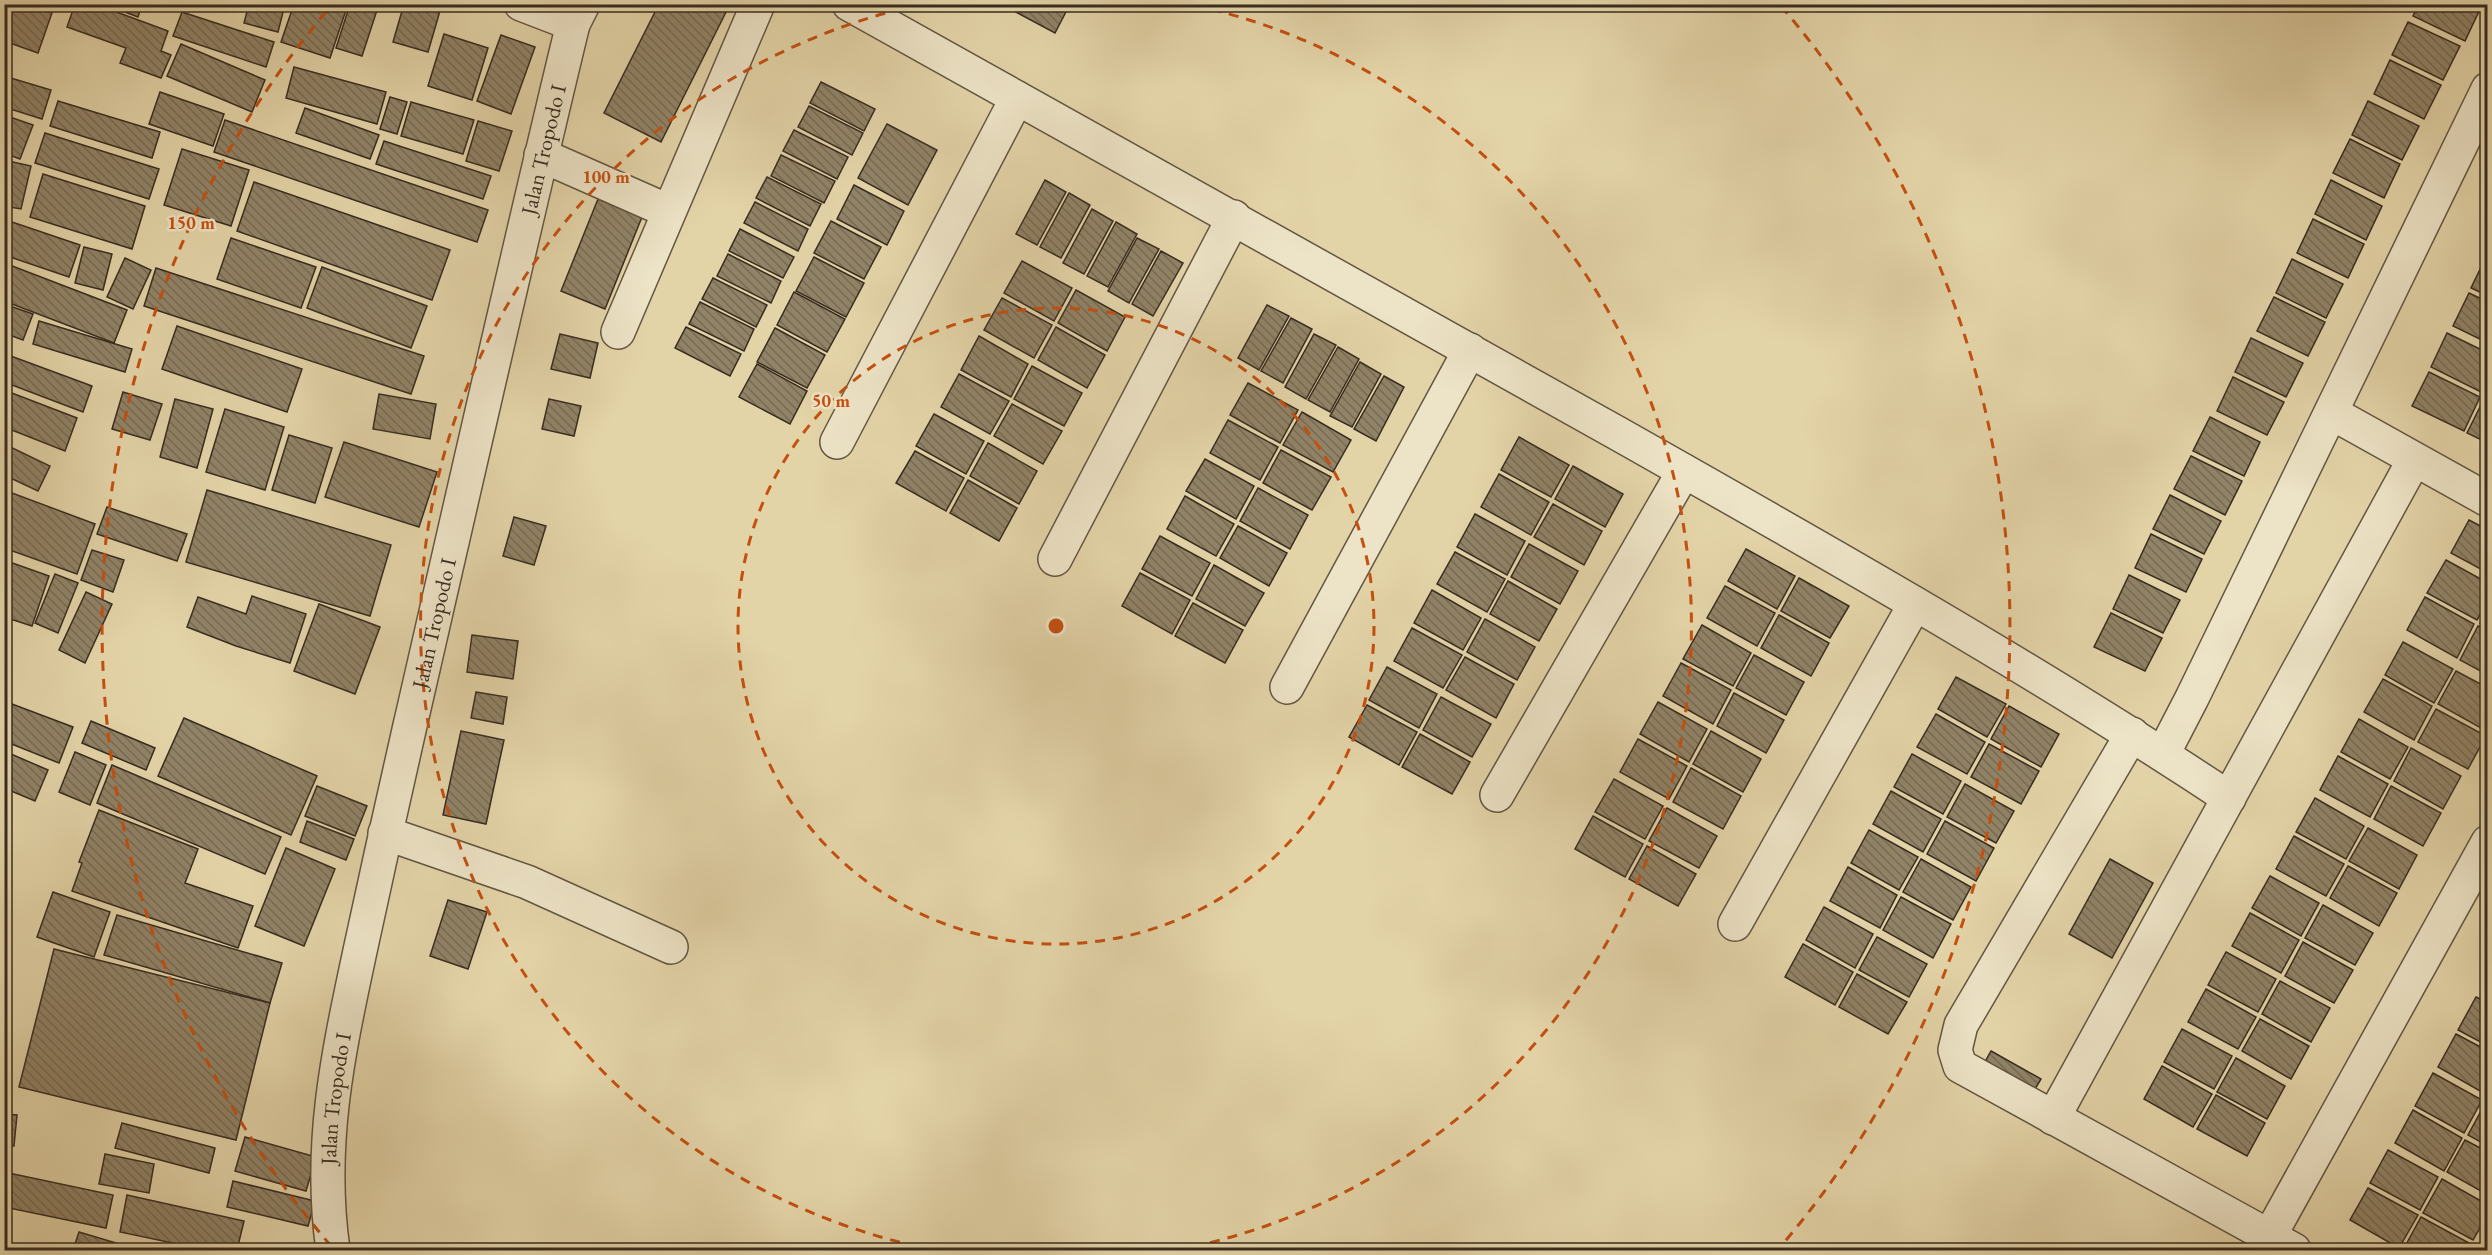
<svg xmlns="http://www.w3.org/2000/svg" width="2492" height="1255" viewBox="0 0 2492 1255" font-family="'EB Garamond',serif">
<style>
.building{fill:url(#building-back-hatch);stroke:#382c21;stroke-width:1.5}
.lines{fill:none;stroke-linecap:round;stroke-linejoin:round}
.minor-casing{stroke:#635643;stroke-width:36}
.tertiary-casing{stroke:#635643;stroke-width:36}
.minor{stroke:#ede3c6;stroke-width:33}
.tertiary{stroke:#ede3c6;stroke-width:33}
.ring{fill:none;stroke:#c55010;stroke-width:3;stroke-dasharray:10 8}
.labels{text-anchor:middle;stroke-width:5;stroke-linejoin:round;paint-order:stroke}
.street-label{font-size:22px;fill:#382c21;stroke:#ede3c6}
.centre{fill:#c55010;stroke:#ede3c6;stroke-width:3}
.ring-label{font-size:18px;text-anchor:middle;font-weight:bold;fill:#c55010;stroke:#ede3c6;stroke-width:5;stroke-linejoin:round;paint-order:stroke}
</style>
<defs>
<pattern id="building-back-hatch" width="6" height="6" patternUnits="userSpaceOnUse" patternTransform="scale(1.5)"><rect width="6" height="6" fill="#918367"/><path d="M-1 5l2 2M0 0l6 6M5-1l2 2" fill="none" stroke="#776b54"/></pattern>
</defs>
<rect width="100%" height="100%" fill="#e3d4a8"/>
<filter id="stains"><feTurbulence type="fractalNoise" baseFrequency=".00333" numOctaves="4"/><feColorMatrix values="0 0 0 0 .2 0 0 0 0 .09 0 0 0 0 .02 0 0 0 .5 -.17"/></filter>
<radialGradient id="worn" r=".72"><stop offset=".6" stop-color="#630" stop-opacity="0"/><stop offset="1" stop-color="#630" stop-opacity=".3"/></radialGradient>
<!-- building -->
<g class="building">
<path d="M4,4H47L54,7L38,53L4,41Z"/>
<path d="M75,4H95L168,31L161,51L171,55L161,78L120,63L126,48L67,27Z"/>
<path d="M104,4H142L138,17Z"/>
<path d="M249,4H285L278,32L244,23Z"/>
<path d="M294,4H348L330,58L281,42Z"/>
<path d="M350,4H379L362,56L336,48Z"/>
<path d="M404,4H442L428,52L393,42Z"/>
<path d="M659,4H711L726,12L661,142L604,113Z"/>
<path d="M1001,4H1070L1055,33Z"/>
<path d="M2419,4H2475L2481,7L2465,41L2413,16Z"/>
<path d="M182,12L274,42L266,67L173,36Z"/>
<path d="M2408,22L2460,46L2443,80L2392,55Z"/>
<path d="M444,34L488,48L472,100L428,86Z"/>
<path d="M501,35L535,47L511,114L477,101Z"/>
<path d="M181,44L265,80L252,112L167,76Z"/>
<path d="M2390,60L2441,85L2424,119L2374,94Z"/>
<path d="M294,67L386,92L377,124L286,98Z"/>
<path d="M4,76L51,90L42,119L4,107Z"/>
<path d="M821,82L875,109L864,131L810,103Z"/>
<path d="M160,92L224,114L213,146L149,124Z"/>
<path d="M390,97L407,102L397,134L380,129Z"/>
<path d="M58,101L160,132L152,158L50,126Z"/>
<path d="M2368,101L2419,126L2402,160L2352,135Z"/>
<path d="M411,102L474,120L463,154L401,136Z"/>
<path d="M809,106L863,133L852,155L798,127Z"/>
<path d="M305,108L379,135L370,159L296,133Z"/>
<path d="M4,115L33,125L20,159L4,153Z"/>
<path d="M225,120L488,210L477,242L214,152Z"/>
<path d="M478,121L512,131L499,171L466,161Z"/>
<path d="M887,124L937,150L908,205L858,178Z"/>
<path d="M794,130L848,157L837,179L783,151Z"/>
<path d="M45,133L159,169L149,199L35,163Z"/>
<path d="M2350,139L2400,164L2384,198L2333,173Z"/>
<path d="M384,141L491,176L483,199L376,164Z"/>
<path d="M182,149L249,170L231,226L164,205Z"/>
<path d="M781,155L835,181L824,203L771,176Z"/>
<path d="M4,160L31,166L21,209L4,206Z"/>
<path d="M43,174L145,206L132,249L30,217Z"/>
<path d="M767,177L821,204L810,226L756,198Z"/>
<path d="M1045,180L1066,192L1037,245L1016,234Z"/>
<path d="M2331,180L2382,206L2366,240L2315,214Z"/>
<path d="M254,182L450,250L432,300L237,231Z"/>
<path d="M854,185L904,211L887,245L837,219Z"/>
<path d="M1069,193L1090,205L1061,258L1040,247Z"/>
<path d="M598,199L642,217L605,309L561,291Z"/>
<path d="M755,202L808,229L798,251L744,223Z"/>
<path d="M1092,209L1113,221L1084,274L1063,263Z"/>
<path d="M2313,219L2364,244L2348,278L2297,253Z"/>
<path d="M831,221L881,247L864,279L814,253Z"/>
<path d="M12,222L80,245L69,277L4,255V242Z"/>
<path d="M1116,222L1137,234L1108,287L1087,276Z"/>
<path d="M740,229L794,257L783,278L729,251Z"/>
<path d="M231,238L316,267L301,308L217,279Z"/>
<path d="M1137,238L1159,249L1129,303L1108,291Z"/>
<path d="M84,247L112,254L103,290L75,283Z"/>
<path d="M1161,251L1183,263L1153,316L1132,304Z"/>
<path d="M728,254L781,281L771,303L717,276Z"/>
<path d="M2487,255H2488V296L2471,288Z"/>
<path d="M814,257L864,283L846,317L796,291Z"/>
<path d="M125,258L151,270L133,309L107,297Z"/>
<path d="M2292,259L2343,284L2326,318L2276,293Z"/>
<path d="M1022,261L1072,288L1054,321L1004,293Z"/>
<path d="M7,264L127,310L114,343L4,301V270Z"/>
<path d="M322,267L427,306L411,348L307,308Z"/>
<path d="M156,268L424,356L411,394L144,306Z"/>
<path d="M713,278L767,305L756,327L702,299Z"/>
<path d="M1076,290L1125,317L1107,351L1058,323Z"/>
<path d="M794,292L845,319L827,352L777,325Z"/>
<path d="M2469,293L2488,302V343L2453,326Z"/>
<path d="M2274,297L2325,322L2308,356L2257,331Z"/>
<path d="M1002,298L1052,325L1034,358L984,330Z"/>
<path d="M700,302L754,329L744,351L689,324Z"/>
<path d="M4,304L33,314L23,340L4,333Z"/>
<path d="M1267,305L1289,316L1259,370L1238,358Z"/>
<path d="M1291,318L1312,329L1283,383L1261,371Z"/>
<path d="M39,321L132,349L125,372L33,344Z"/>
<path d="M177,326L302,369L287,412L162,369Z"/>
<path d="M686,327L741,354L730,376L675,348Z"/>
<path d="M1056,327L1105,355L1087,388L1038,360Z"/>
<path d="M775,328L825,355L807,388L757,362Z"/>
<path d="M2447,333L2488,353V380L2481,392L2431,367Z"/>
<path d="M560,334L598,343L590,378L551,369Z"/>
<path d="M1314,334L1336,345L1306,399L1285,387Z"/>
<path d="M979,336L1028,364L1011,397L961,370Z"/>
<path d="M2251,338L2303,363L2286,397L2235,372Z"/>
<path d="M1338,347L1359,359L1330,412L1308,400Z"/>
<path d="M8,355L92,386L83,412L4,382V366Z"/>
<path d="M1360,362L1381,374L1352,427L1330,416Z"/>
<path d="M757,364L807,391L790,424L739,397Z"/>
<path d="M1032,366L1082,393L1064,426L1014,399Z"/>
<path d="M2429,372L2480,397L2464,431L2412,406Z"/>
<path d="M959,374L1009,401L990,434L941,407Z"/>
<path d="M1384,376L1404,387L1376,441L1354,429Z"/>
<path d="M2233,377L2284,402L2267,435L2217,411Z"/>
<path d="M1248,383L1298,410L1280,443L1230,415Z"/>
<path d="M4,390L77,418L65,451L4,427Z"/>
<path d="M123,392L162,404L150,440L112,429Z"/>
<path d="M379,394L436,404L430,439L373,429Z"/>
<path d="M175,399L213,409L197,468L160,457Z"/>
<path d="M549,399L581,406L574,436L542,429Z"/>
<path d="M2484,399L2488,401V443L2467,433Z"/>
<path d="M1012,404L1062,431L1043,464L994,436Z"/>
<path d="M225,409L284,427L265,490L206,472Z"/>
<path d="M1302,412L1351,440L1333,472L1283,445Z"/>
<path d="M934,414L984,441L966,474L916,446Z"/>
<path d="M2210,417L2260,442L2244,476L2193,451Z"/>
<path d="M1228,420L1278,447L1260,480L1210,453Z"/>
<path d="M289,435L332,448L315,503L272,490Z"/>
<path d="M1519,437L1569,465L1551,497L1501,470Z"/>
<path d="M344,442L437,472L419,527L325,497Z"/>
<path d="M988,443L1037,471L1019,504L970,476Z"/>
<path d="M4,444L50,466L38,491L4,475Z"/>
<path d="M1281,450L1331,477L1312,510L1263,483Z"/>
<path d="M915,451L964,478L946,511L896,483Z"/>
<path d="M2191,456L2242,481L2225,515L2174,489Z"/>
<path d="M1205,459L1254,486L1236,519L1186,491Z"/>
<path d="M1573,466L1623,494L1605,527L1555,499Z"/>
<path d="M1499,474L1549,502L1531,535L1481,507Z"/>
<path d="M968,480L1017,508L999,541L950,513Z"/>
<path d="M1258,488L1308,515L1290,549L1240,521Z"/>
<path d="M4,490L95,524L77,574L4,548Z"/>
<path d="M207,490L391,545L370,616L186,562Z"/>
<path d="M2170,495L2221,521L2204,554L2153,529Z"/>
<path d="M1185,496L1234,524L1216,556L1167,529Z"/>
<path d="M1553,504L1602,531L1584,565L1534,537Z"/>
<path d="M107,507L187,534L177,561L97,534Z"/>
<path d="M1475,514L1525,541L1507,575L1457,547Z"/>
<path d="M514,517L546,526L534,565L503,556Z"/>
<path d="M2469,520L2488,530V573L2451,553Z"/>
<path d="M1238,526L1287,553L1269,586L1220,558Z"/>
<path d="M2151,534L2202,559L2186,592L2135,568Z"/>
<path d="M1160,536L1210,563L1192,596L1142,569Z"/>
<path d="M1529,544L1578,571L1560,604L1511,577Z"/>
<path d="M1746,549L1795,576L1777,609L1728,581Z"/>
<path d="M92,550L124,560L113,592L81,580Z"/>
<path d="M1455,552L1505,579L1487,612L1437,584Z"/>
<path d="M4,560L49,576L32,626L4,617Z"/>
<path d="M2446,560L2488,583V601L2477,620L2427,593Z"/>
<path d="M1214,565L1264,593L1245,626L1196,599Z"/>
<path d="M1140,573L1190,600L1172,634L1122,606Z"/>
<path d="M55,574L78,583L58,633L35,623Z"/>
<path d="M2129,575L2180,600L2163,633L2113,609Z"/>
<path d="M1799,578L1849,606L1830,638L1781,611Z"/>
<path d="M1508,581L1557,609L1539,641L1490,614Z"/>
<path d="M1725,586L1775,613L1757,646L1707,618Z"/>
<path d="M1432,590L1481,618L1463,650L1414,623Z"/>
<path d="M86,592L112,604L85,663L59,650Z"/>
<path d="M252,596L306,614L290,663L236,646L187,627L198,597L246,614Z"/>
<path d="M2425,597L2474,624L2457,658L2407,630Z"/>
<path d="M1193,603L1243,630L1225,663L1175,636Z"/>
<path d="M319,604L380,627L355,694L294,671Z"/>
<path d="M2488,609V627L2480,623Z"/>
<path d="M2111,613L2162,638L2145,671L2094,647Z"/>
<path d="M1779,615L1829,643L1811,676L1761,648Z"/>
<path d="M1485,619L1535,647L1517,680L1467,652Z"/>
<path d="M1702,625L1751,653L1733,686L1683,659Z"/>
<path d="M2478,626L2488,632V675L2460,660Z"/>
<path d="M1412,628L1462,655L1443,688L1394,661Z"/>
<path d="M472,635L518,641L513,679L467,672Z"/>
<path d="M4,641L11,643L4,664Z"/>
<path d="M2403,642L2453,669L2434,703L2385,675Z"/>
<path d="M1754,655L1804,682L1786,715L1736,688Z"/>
<path d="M1465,657L1514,684L1496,718L1446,690Z"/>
<path d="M1681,663L1731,690L1713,724L1663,696Z"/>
<path d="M1387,667L1437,694L1419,728L1369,700Z"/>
<path d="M2456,671L2488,688V732L2438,704Z"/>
<path d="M1956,677L2006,704L1987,737L1938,709Z"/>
<path d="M2383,679L2432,706L2414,740L2364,712Z"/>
<path d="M476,692L507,697L503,724L471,718Z"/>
<path d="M1734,693L1784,720L1766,753L1717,726Z"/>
<path d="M1441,697L1491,724L1472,757L1423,730Z"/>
<path d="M4,701L73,727L59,763L4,741Z"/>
<path d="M1658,702L1707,729L1689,762L1640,734Z"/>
<path d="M1367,705L1417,732L1399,765L1349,737Z"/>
<path d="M2009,706L2059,734L2041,767L1991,739Z"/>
<path d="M2436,709L2486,736L2468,769L2418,742Z"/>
<path d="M1936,714L1985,742L1967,774L1917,747Z"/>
<path d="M184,718L317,776L291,835L158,776Z"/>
<path d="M2359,719L2408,747L2390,779L2341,752Z"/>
<path d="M91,721L155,748L146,770L82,743Z"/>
<path d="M461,731L504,740L486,824L443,815Z"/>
<path d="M1711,731L1761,759L1743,792L1693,764Z"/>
<path d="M1420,734L1470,762L1452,794L1402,767Z"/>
<path d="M1638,739L1687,766L1669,799L1620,772Z"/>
<path d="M1989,744L2039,771L2021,804L1971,777Z"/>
<path d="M2411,748L2461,776L2443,809L2394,781Z"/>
<path d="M4,751L48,770L35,801L4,788Z"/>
<path d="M75,752L106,765L90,805L59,792Z"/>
<path d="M1912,754L1961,781L1943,814L1894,787Z"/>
<path d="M2338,756L2388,784L2370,817L2320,790Z"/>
<path d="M112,765L281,837L265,874L97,803Z"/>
<path d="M1691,768L1741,796L1723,829L1673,802Z"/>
<path d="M1614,779L1663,806L1645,839L1595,812Z"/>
<path d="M1965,784L2014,811L1996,843L1947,817Z"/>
<path d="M317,786L367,806L355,836L305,816Z"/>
<path d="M2391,786L2441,813L2423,846L2374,819Z"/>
<path d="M1891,791L1941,819L1923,852L1873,824Z"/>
<path d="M2315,798L2364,826L2346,859L2296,832Z"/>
<path d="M1667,808L1717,836L1699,868L1649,841Z"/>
<path d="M99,810L198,849L185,883L253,906L238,948L72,891L82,863L79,862Z"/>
<path d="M1593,816L1643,844L1625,877L1575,849Z"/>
<path d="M307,821L354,839L346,860L300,842Z"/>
<path d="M1945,821L1994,848L1976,881L1927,854Z"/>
<path d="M2368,828L2417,855L2399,889L2349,861Z"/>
<path d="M1869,830L1918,857L1899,890L1851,863Z"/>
<path d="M2294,836L2344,864L2326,896L2276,869Z"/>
<path d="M1647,846L1696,874L1678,906L1629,879Z"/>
<path d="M286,848L335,869L304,946L255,926Z"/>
<path d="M1921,859L1971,887L1953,920L1903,892Z"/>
<path d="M2110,859L2153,883L2112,958L2069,934Z"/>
<path d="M2348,866L2397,893L2379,926L2330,898Z"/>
<path d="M1848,867L1897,895L1880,928L1830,901Z"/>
<path d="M2270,876L2319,903L2301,936L2252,908Z"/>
<path d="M53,892L110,912L94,957L37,937Z"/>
<path d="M1901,897L1951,924L1933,958L1883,930Z"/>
<path d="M448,900L487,912L468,969L430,956Z"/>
<path d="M2323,905L2373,933L2355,965L2305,938Z"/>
<path d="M1824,907L1873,934L1855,968L1806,940Z"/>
<path d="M2250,913L2299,940L2281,973L2232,946Z"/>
<path d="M117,915L282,963L270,1003L104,955Z"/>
<path d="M1877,937L1927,964L1909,997L1859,970Z"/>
<path d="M2303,942L2353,970L2334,1003L2285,976Z"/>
<path d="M1803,944L1853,972L1835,1005L1785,977Z"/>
<path d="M54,949L270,1003L236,1140L19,1087Z"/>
<path d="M2226,952L2276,979L2258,1012L2208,985Z"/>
<path d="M1857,974L1907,1002L1888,1034L1839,1007Z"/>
<path d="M2280,981L2330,1008L2311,1042L2262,1014Z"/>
<path d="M2206,989L2256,1017L2238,1049L2188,1022Z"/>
<path d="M2476,997L2488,1003V1046L2458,1030Z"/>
<path d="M2260,1019L2309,1046L2291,1079L2242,1051Z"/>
<path d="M2182,1029L2232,1056L2214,1089L2164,1062Z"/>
<path d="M2456,1034L2488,1051L2487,1095L2438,1067Z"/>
<path d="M1991,1051L2041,1079L2031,1096L1981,1069Z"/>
<path d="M2236,1058L2285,1086L2267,1119L2217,1092Z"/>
<path d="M2162,1066L2212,1094L2193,1127L2144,1099Z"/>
<path d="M2433,1073L2482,1100L2464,1133L2415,1106Z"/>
<path d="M2216,1095L2265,1123L2247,1156L2197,1129Z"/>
<path d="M2486,1102L2488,1103V1146L2468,1135Z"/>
<path d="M2413,1110L2462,1138L2444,1171L2395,1143Z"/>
<path d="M4,1114L17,1115L14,1146L4,1145Z"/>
<path d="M122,1123L215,1148L209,1173L115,1148Z"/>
<path d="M245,1137L316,1157L306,1191L235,1171Z"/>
<path d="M2465,1140L2488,1152V1195L2447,1172Z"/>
<path d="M2388,1150L2438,1177L2420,1210L2370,1183Z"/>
<path d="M105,1154L154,1164L149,1193L99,1184Z"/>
<path d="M4,1172L113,1195L106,1228L4,1207Z"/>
<path d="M2442,1179L2488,1205V1214L2473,1240L2423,1213Z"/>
<path d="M233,1181L315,1201L308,1226L227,1207Z"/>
<path d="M2368,1188L2418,1215L2399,1248L2350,1220Z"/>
<path d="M127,1195L244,1221L237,1250H206L120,1232Z"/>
<path d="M2421,1217L2471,1244L2468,1250H2403Z"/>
<path d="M79,1232L133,1248V1250H73Z"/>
</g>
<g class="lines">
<defs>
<g id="minor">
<path d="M521,4L573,24"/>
<path d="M849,4C1106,146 1362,289 1617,433C1824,550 2031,667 2229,798"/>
<path d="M541,155L668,211"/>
<path d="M618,332L758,4"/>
<path d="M2332,413L2488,500"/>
<path d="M837,442L1017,98"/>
<path d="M1055,559L1234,217"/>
<path d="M1287,687L1470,350"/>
<path d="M2132,734L1961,1025L1955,1050L1960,1066L2294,1250"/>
<path d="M2163,754L2192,698L2488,89"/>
<path d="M1497,795L1684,471"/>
<path d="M385,833L527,882L671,947"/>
<path d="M1735,924L1915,604"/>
<path d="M2053,1118L2414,460"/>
<path d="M2269,1237L2488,842"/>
</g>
<g id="tertiary">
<path id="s1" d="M333,1250C318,1145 338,1054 360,951C376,877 392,804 409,730C463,495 516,259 573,24L583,4"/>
</g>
</defs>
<!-- minor casing -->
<use href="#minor" class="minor-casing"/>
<!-- tertiary casing -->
<use href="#tertiary" class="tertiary-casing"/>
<!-- minor -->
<use href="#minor" class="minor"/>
<!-- tertiary -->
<use href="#tertiary" class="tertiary"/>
</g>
<!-- distance rings -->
<g class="ring">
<circle cx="1056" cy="626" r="318"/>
<path d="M935 1250A636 636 0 0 1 918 5M1194 5A636 636 0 0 1 1177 1250"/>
<path d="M331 1246A954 954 0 0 1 331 6M1781 6A954 954 0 0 1 1781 1246"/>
</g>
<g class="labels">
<!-- street labels -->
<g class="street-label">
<text dy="8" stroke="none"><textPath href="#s1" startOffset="1124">Jalan Tropodo I</textPath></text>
<text dy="8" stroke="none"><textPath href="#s1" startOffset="638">Jalan Tropodo I</textPath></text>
<text dy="8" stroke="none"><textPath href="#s1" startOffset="152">Jalan Tropodo I</textPath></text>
</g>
</g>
<circle cx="1056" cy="626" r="9" class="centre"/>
<g class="ring-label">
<text x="606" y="183">100 m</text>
<text x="191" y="229">150 m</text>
<text x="831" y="407">50 m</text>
</g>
<!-- margin -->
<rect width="2492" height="1255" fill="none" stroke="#e3d4a8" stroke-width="24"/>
<rect x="6" y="6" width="2480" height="1243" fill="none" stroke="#382c21" stroke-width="3"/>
<rect x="12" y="12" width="2468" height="1231" fill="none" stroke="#382c21" stroke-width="1.5"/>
<rect width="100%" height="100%" filter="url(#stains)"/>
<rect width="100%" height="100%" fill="url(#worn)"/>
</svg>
